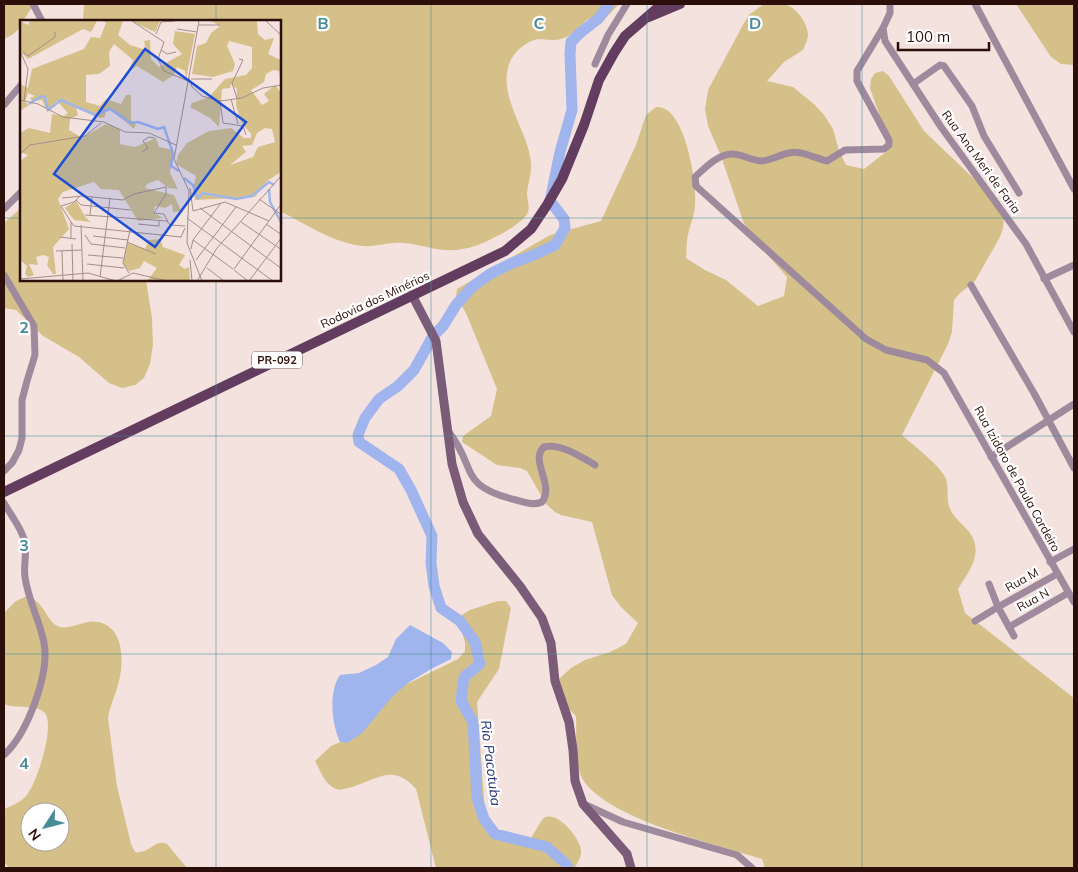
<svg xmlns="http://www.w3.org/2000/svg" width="1078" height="872" viewBox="0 0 1078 872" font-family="Mulish,sans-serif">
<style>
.green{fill:#d5c089;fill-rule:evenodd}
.water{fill:#a0b4ed}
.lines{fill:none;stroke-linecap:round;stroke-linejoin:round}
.river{stroke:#a0b4ed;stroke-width:11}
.street{stroke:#9f899c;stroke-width:7}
.secondary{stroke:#7b5c78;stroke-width:9}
.primary{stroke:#623d5f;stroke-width:10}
.grid{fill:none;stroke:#478c98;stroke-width:1;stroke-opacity:0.55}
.labels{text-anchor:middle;stroke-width:4.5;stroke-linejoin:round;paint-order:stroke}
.shield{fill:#fff;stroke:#6b5754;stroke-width:1}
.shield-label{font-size:11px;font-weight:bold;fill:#2c0f0b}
.street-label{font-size:12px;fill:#2c0f0b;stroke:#fff}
.water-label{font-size:14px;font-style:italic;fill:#243476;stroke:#fff}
.inset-river{fill:none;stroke:#a0b4ed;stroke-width:2.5}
.inset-road{fill:none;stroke:#a48e8a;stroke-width:1}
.view{fill:#1d4ed8;fill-opacity:0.15;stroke:#1d4ed8;stroke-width:2.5}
.inset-edge{fill:none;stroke:#2c0f0b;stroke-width:2.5}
.grid-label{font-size:16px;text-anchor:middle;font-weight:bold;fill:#478c98;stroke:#fff;stroke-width:4.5;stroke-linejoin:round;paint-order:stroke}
</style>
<rect width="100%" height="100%" fill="#f4e2df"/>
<!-- green -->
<g class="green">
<path d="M4,4H34L23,21H21C21,31 12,35 4,39Z"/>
<path d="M84,4H619L601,23L594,22L588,19C580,26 571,37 561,39C553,41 545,39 538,39C526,41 514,52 510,62C496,95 529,131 531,163C532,173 528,183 527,193C527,199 530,207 528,212C524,224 487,242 475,246C466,249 454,251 445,250C431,249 418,244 404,243C388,241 372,249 355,245C329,240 304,223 280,211V21H83Z"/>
<path d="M764,4C770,4 778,3 784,4C796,7 807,22 808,34C808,40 805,45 803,50L784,62L767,81L793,87L815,105L824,115L833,129L839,151L846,165L864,169L891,148L870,88L871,79L875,73L883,71L889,76L924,131L970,175L986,187L1004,218L1003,228L1000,237L975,281L959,294L954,300L952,332L948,344L902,435C913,445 941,466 946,479C949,488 946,500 950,509C954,518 964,525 970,533C984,554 969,571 958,589L965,613L1074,698V868H765L762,859C719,845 601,818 581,776C574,761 577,733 576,716L560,700L557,681L571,668L585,660L610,652L626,644L638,623L621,607L612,595L592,522L561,515L555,512L546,504L527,471L520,468L497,465L462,442L463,436L491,416L497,389L466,313L456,296L457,289L550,235L601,221L636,145L646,115L656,107C658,107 661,107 663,108C686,116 697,183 695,204C695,215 690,224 688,235C686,242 687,250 686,258L705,270L726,280L758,306L784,296L787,277L751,236L743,221L721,156L708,126L705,109L708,90L744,23L750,14Z"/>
<path d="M1016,4H1074V65L1061,64L1051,57Z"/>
<path d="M21,208V280H146L152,318L153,345L150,364L144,378L135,385L122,388L109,383L79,357L43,336L16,310L4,308V223Z"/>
<path d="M27,596C46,602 46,623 60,627C70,630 86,619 98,622C124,627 124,661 119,681C116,694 110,705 108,718L117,786L131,844L135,852C150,854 155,838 167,844L187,868H9L4,862V809C12,806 21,802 27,795C37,782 55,727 45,713C37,704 15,709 4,704V613L16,601ZM30,812H60V842H30Z"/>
<path d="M498,601H506L511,608L499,669L477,702L485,813L508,841H529C533,836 541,820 544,818C557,810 580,838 581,850C582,857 577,863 575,868H436L416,789C393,763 378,779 352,787C347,788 341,791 336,789C325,785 320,770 315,761L331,746L350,738L385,701L405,685L458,659L465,651V642L460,626V619L462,615L470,610Z"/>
</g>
<!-- water -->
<path class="water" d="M410,625L443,643L452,652L451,659L431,669L408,683L392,697L362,733L347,743L340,742C332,724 328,692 340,675L359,673L376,665L388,657L396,639Z"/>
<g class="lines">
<!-- river -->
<path class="river" d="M568,868L565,863L547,847L495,834L484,819L477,798L473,722L461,701L464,677L480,664L475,642L460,621L441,608L434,586L431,563L432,536L411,490L399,469L359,442L358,435L365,418L379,399L398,386L414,370L433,336L443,326L456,305L472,287L490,274L512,263L534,255L555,245L565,228L564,219L550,201L560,152L572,110L570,54L571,42L580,33L598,19L609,4"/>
<!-- street -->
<g class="street">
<path d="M33,4L42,21"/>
<path d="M890,4V13L883,28L885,41L941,127L1026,244L1074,332"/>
<path d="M975,4L1074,189"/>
<path d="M883,28L857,71V81L889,140V145L884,149L845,150L827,161C814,158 801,150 789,153C779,155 772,160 762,161C752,161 742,154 732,154C718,154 705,168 695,177L696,186L866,339L886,350L927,360L944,373L1074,602"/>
<path d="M595,64L608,35L627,4"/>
<path d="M913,84L940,65L944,66L972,106L984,136L1019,193"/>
<path d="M4,105L21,85"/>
<path d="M4,209L21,192"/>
<path d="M4,275L34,326L35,355L27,381L22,400V438L19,450L12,463L4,471"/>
<path d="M1044,279L1074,265"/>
<path d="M971,285L1035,395L1074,468"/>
<path d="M448,431C478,468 457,486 516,500C524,502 534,506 542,502C555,485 529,460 544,447C561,443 581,457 595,465"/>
<path d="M991,457L1074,404"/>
<path d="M4,503C10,514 20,526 24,539C28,552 23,565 25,577C28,600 40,621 44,643C50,674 27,734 4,755"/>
<path d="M1050,562L1074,549"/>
<path d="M989,584L998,607L1014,636"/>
<path d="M975,621L998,607L1057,574"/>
<path d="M1009,627L1068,593"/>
<path d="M586,805L623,822L737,855L752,868"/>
</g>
<!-- secondary -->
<path class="secondary" d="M412,295L436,341L452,464L463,502L478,534L520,586L542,618L551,643L555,681L569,722L573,750L575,781L583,804L627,854L631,868"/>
<!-- primary -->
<g class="primary">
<path d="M649,17L680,4"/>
<path d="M4,492L505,251L531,229L547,205L562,179L584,125L599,80L614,53L625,36L662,4"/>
</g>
</g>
<!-- grid -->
<path class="grid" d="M216,4V21M431,4V868M647,4V868M862,4V868M4,218H21M280,218H1074M216,280V868M4,436H1074M4,654H1074"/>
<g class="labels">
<!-- shield labels -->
<rect class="shield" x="252" y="351.5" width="50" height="17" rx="4"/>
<g class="shield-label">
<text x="277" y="364">PR-092</text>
</g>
<!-- street labels -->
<g class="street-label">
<text transform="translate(981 162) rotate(54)" y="4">Rua Ana Meri de Faria</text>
<text transform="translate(375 300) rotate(-25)" y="4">Rodovia dos Minérios</text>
<text transform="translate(1017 479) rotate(61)" y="4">Rua Izidoro de Paula Cordeiro</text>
<text transform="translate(1022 580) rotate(-29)" y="4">Rua M</text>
<text transform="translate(1033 600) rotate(-29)" y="4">Rua N</text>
</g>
<!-- water labels -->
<g class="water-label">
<text transform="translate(491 763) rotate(83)" y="5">Rio Pacotuba</text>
</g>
</g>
<!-- overview -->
<g transform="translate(20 20)">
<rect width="261" height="261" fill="#f4e2df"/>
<path d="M0,1L8,5L10,1H77L71,12L63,9L8,39L0,31ZM83,1H103L98,15L110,25L126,30L124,21L130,20L131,39L139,47L162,34L153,24L155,11L175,14L166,59L165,51L157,47L154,55L143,62L117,46L109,51L113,40L94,24L89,32L90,46L79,54L66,55V82L80,86L86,79L101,84L106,75H111V100L116,104L114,109L91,90H86L85,97L80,98L56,87L58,95L50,99L49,110L62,118L86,104L100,109V124L115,127L136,118L139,127L153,130L150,153L158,169L148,168L138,160L127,164L125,168L154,175L161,191L153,192L152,184L145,188L135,186L134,193L143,198L118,201L99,170L81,169L74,162L43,172L38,179L49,209L33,227L36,254H33L27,245L29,237L23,235L16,237L18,245L9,244L14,255L8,257L5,254L7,246L0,240V141L8,135L0,132V113L9,108L30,113L32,94L44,96L48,93L37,81L30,89L25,87L22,80L12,81L10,78L15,76L8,73L5,82L9,85L0,91V64L8,68L12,49L64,29L71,17L80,18L86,3ZM111,1H140L135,12ZM191,1H237L238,14L245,20L254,18L248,34L261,40V59L259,51L253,50L246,54L244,62L231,70L242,85L249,81L244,74L255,65L261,73V152L247,161L235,177L175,180L173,170L176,156L156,144L158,135L167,123L189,111L211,108L224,118H231V114L221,102L216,85L217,69L211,64L210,68L202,69L199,107L190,98L170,87L172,83L189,77L205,59L226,55L232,48V27L209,21L207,26L215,44L213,51L193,57L172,54L177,26L186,23L191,13L200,6ZM245,108L252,109L255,122L238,127L233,137L210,145L226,132L222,126L232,125L237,113ZM56,181L66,198L71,202L54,200L45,188ZM140,219L143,227L165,235L159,245L165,249L169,247L170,261H127L137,248L124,241L120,248L109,251L103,244L107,223L125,229L129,220Z" fill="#d5c089" fill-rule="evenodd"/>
<path class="inset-river" d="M9,84L22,76L25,77L28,90L41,80L75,95L90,89L111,103L118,102L138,109L144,107L153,133L151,146L159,151M164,158L173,165L178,178L183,173L216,179L232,176L249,162L254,165M249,169L250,182L262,204"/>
<path class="inset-road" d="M112,1L144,22L138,39L144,51L168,61M179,1L154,139L169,171L167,223L182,261M246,1L262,16M179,5H200M157,9L177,12M136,14L141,2L155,1M141,30L147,34L156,32M0,31L8,49L4,81M3,32L8,36L35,17V12M169,58L172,67L182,76L200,81L222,78L243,68L262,65M171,59H192M217,78L212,63L223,40L219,39M211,79L218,104M0,80L18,84L43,97L84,102L105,112L129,113L156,125M200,81L203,103L223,106L226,115M122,132L128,128L123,121L129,117L135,118M0,134L10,125L65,116L81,103M170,168L173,191L205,182L249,201M42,178L62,176L103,180L114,174L146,167V174L134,193L144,194L148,202M239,179L262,195M56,180L61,185L111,190M180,188L262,249M65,195L147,201L150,205L165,206M70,195L72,176M167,198L253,261M51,202L54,206L161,217L165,208M221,202L262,230M118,204L139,206V201M246,204L262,215M61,205L63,261M65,215L71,224L105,228M73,216L108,220M40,217L56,219M51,218V202L41,186L54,182L60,176M173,220L213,249M107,222L136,234M52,224L53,261M171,229L173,220L201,183M36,231L62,230M42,231L43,261M68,235L103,238M170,240L172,261M176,240L216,187M67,244L104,248M187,248L204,261M214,249L262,183M214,250L228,261M109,253L103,243L110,210M80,257L90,178M0,259L68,253L96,261M97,261L113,253L147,261M177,261L197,228L262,155M229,261L262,217"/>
<path class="view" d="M125,29L226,102L135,227L34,154Z"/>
<rect width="261" height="261" class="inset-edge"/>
</g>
<g class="grid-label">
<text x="323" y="29">B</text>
<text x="539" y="29">C</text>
<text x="755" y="29">D</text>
<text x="24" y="333">2</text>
<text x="24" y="551">3</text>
<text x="24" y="769">4</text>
</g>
<!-- border -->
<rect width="1078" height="872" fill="none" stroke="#2c0f0b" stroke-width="10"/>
<!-- north arrow -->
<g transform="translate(45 827) rotate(234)"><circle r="24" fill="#ffffff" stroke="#ab9f9d"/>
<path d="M0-4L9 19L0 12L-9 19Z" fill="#478c98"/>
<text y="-8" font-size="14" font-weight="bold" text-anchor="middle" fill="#2c0f0b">N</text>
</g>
<!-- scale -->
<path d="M898 42v8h91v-8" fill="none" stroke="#2c0f0b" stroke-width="2.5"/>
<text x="906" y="42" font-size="15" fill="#2c0f0b" stroke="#ffffff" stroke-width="4" paint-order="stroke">100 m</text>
</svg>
